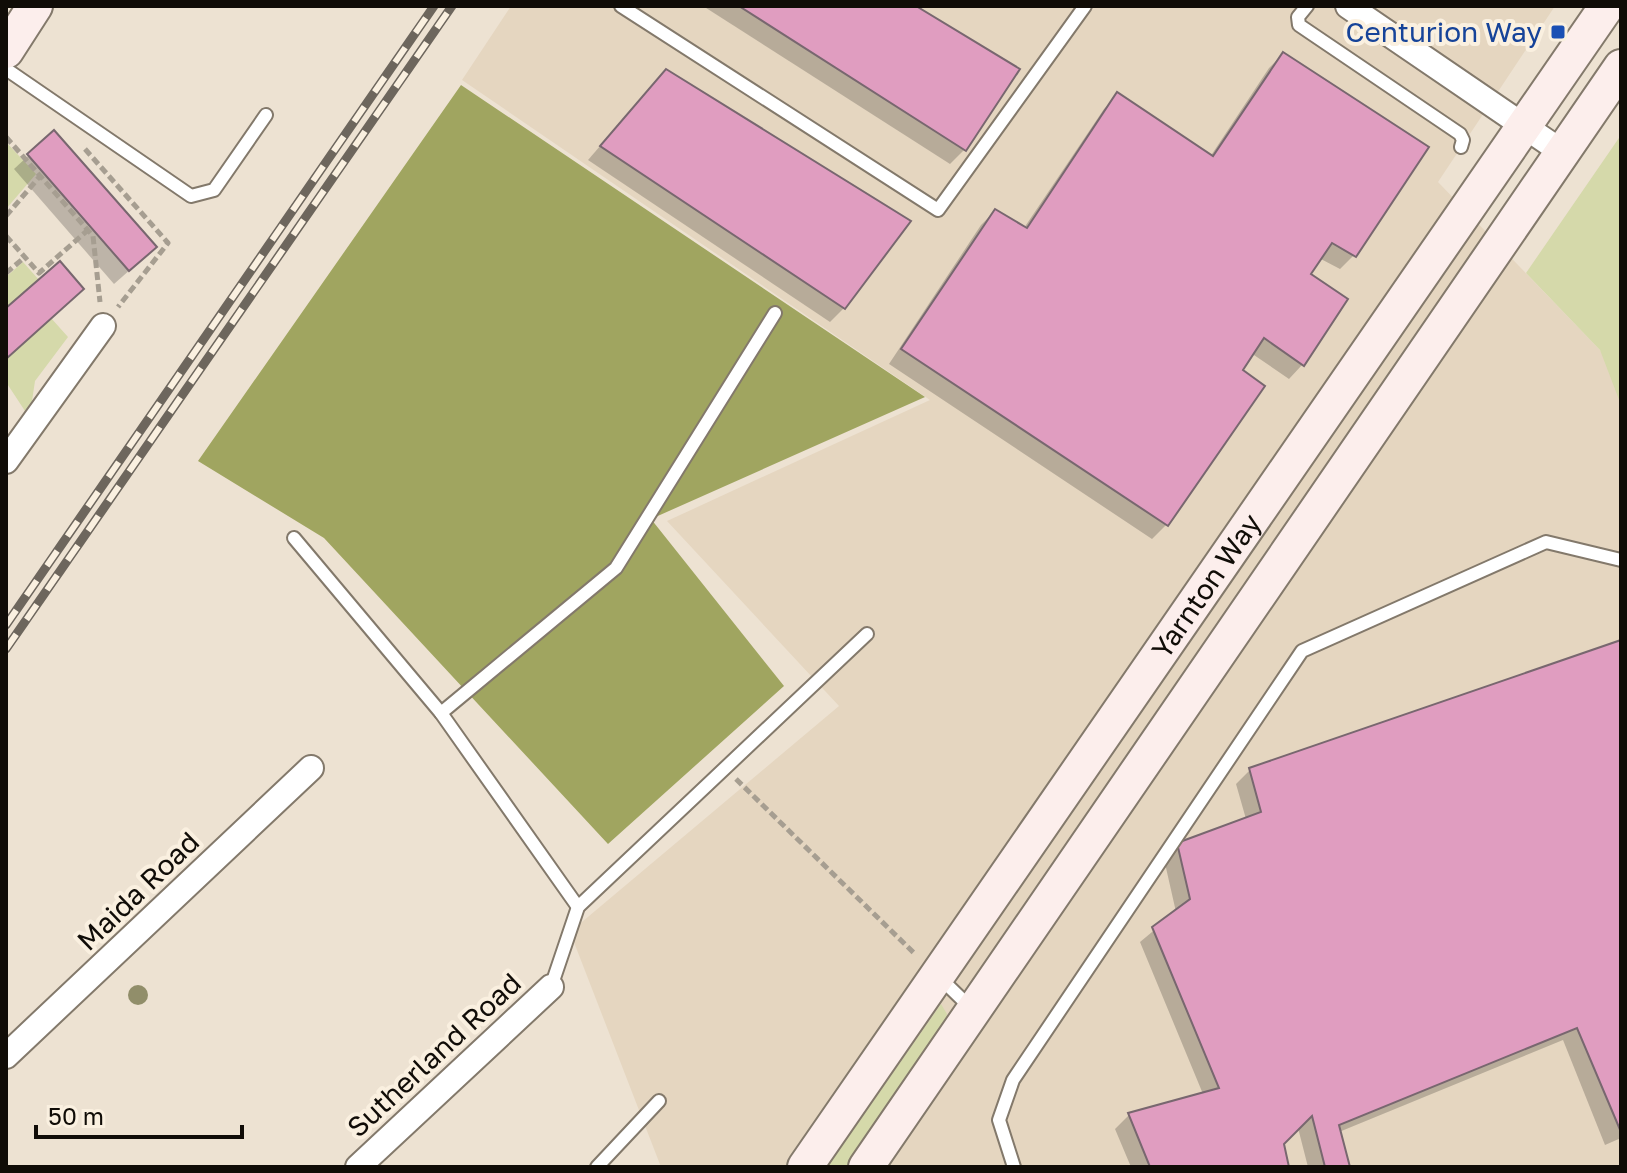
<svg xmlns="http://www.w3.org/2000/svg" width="1627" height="1173" viewBox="0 0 1627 1173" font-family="'Golos Text',sans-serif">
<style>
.built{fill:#e5d6c0}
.green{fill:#d5d9aa}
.forest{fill:#a0a560}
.shadow{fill:#0003}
.building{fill:#e09dc0;stroke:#78676f;stroke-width:2}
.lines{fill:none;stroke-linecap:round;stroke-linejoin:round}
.lane-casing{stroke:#83796b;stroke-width:16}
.street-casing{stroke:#83796b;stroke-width:28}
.secondary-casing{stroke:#83796b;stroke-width:38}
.path{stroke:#a69e91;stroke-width:5;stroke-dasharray:8 4;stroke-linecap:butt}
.lane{stroke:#fff;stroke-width:12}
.street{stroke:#fff;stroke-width:24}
.secondary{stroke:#fceeec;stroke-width:34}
.rail-casing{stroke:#6d665d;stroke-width:9}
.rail{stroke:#faf0e0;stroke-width:6;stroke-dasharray:18;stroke-linecap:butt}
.tree{fill:#918e6a}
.transit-dot{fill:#1a4fb4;stroke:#faf0e0;stroke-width:3}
.labels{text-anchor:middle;stroke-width:8;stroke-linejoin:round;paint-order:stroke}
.transit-label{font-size:28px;fill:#164399;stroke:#faf0e0;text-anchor:end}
.street-label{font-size:28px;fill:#100c07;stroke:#faf0e0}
</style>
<rect width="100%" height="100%" fill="#ede2d2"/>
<!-- built -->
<path class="built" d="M511,6H1555L1438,182L1600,350L1621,383V1167H661L570,932L839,706L667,521L930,400L462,80Z"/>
<!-- green -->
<g class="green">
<path d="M1621,135V405L1600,350L1526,273Z"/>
<path d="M6,142L36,174L6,209Z"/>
<path d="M23,262L39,280L6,308V277Z"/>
<path d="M51,318L68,337L35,381L32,401L25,411L6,382V359Z"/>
<path d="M941,1004L947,1014L944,1030L849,1167H827Z"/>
</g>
<!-- forest -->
<path class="forest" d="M461,85L925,397L651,519L784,686L608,844L324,538L198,461Z"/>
<!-- shadow -->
<g class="shadow">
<path d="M703,6H912L964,150L950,164Z"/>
<path d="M1283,54L1354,255L1340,269L1319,258L1308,274L1345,299L1302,365L1289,379L1251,353L1240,371L1166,525L1152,539L889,364L981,225L995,211L1024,228L1104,109L1118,95L1210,157L1269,68Z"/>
<path d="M652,86L844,308L830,322L588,160Z"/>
<path d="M54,132L140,261L114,284L14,169Z"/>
<path d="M1621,642V1138L1605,1145L1563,1040L1339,1132L1348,1167H1308L1298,1128L1282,1144L1287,1167H1131L1115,1129L1129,1115L1203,1094L1140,942L1176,912L1164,859L1178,845L1246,819L1236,784L1250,770Z"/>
</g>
<!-- building -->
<g class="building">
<path d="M739,6H916L1020,69L966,151Z"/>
<path d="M1283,52L1429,147L1356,257L1332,243L1311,274L1348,299L1304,366L1264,338L1243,370L1265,386L1168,526L901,349L995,209L1027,228L1117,92L1213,156Z"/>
<path d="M666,69L911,221L845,309L600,146Z"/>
<path d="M54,130L157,247L129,271L27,154Z"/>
<path d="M60,261L84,289L6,359V308Z"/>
<path d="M1621,640V1132L1577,1028L1339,1125L1350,1167H1325L1312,1116L1284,1144L1289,1167H1150L1128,1113L1219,1088L1152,927L1190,899L1177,843L1261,812L1249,768Z"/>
</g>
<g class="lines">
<defs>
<g id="lane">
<path d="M621,6L938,210L1085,6"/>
<path d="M1307,6L1298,17L1299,25L1460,134L1463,140L1461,147"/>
<path d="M6,69L191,196L214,190L266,115"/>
<path d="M294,538L441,713"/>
<path d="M578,907L441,713L616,568L775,313"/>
<path d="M938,976L971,1008"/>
<path d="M551,987L578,907L867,634"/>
<path d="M597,1167L659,1101"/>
<path d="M1014,1167L999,1120L1013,1080L1302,651L1546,542L1621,560"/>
</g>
<g id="street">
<path d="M1348,6L1562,152"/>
<path d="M6,461L103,326"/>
<path d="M6,1056L311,768"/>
<path d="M358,1167L551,987"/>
</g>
<g id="secondary">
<path d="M6,51L35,6"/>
<path id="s1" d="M805,1167L1607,6"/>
<path d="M866,1167L1621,67"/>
</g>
</defs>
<!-- lane casing -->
<use href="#lane" class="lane-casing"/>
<!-- street casing -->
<use href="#street" class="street-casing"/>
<!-- secondary casing -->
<use href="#secondary" class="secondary-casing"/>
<!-- path -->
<g class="path">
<path d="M6,137L93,236L100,302"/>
<path d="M85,149L168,243L118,307"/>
<path d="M6,216L41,175"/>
<path d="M6,236L39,273L88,230"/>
<path d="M6,273L25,257"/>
<path d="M736,779L915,954"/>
</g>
<!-- lane -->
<use href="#lane" class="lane"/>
<!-- street -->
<use href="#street" class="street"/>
<!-- secondary -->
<use href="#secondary" class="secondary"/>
<defs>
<g id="rail">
<path d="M6,625L434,6"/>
<path d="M6,649L452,6"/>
</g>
</defs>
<!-- rail casing -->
<use href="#rail" class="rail-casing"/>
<!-- rail -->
<use href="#rail" class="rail"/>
</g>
<!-- trees -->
<circle class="tree" cx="138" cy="995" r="10"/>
<!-- markers -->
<rect class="transit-dot" x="1550" y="24" width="16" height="16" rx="4"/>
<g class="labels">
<!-- transit labels -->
<g class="transit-label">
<text x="1542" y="42">Centurion Way</text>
</g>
<!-- street labels -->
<g class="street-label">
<text dy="10" stroke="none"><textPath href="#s1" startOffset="706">Yarnton Way</textPath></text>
<text transform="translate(138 891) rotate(-44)" y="10">Maida Road</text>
<text transform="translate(434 1055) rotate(-43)" y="10">Sutherland Road</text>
</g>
</g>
<!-- border -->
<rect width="1627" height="1173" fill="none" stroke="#100c07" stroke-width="16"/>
<!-- scale -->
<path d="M36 1125v12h206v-12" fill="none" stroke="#100c07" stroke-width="4"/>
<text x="48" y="1125" font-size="24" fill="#100c07" stroke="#faf0e0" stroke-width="6" paint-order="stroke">50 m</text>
</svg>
